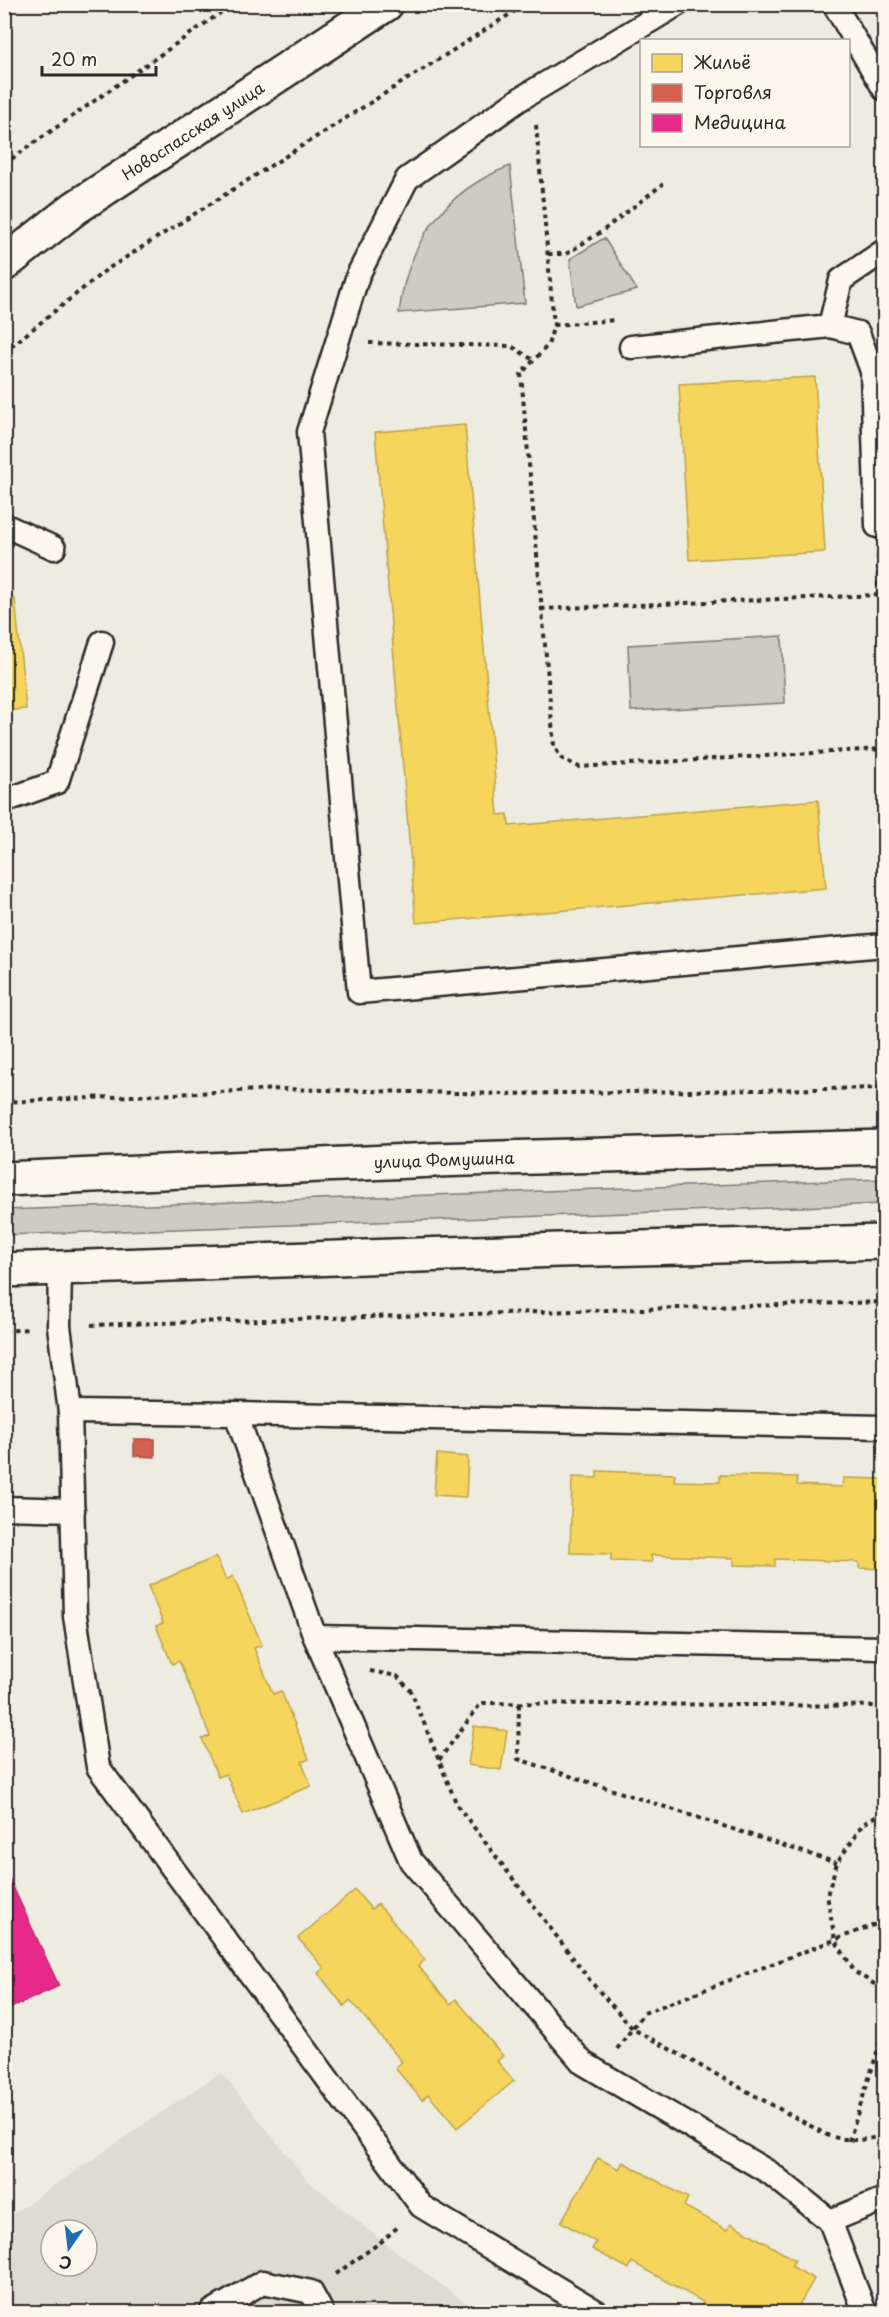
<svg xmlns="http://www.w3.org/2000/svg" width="889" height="2317" viewBox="0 0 889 2317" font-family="'Playpen Sans',sans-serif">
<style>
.built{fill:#dedbd1;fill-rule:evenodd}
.green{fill:#cecbc2;stroke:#7c7b76;stroke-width:1.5}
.homes{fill:#f6d55c;stroke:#b9a24d;stroke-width:1.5}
.shops{fill:#d6604d;stroke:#a35043;stroke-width:1.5}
.health{fill:#e7298a;stroke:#af2a6e;stroke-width:1.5}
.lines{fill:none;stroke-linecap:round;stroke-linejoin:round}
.lane-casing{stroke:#2b2b2b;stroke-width:27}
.secondary-casing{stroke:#2b2b2b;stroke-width:38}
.path{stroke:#2b2b2b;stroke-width:4;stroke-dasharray:4.5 4.5;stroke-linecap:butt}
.lane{stroke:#fbf7ec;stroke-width:22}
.secondary{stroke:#fbf7ec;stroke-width:33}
.labels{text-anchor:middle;stroke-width:6;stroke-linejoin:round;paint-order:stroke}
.street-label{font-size:16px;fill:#2b2b2b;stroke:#fbf7ec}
</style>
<rect width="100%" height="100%" fill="#eeebe0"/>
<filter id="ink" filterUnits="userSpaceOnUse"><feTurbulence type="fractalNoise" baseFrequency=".0167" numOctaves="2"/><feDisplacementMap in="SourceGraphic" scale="12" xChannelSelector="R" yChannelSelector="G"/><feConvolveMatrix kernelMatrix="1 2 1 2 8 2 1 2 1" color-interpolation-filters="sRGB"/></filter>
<g filter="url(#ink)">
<!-- built -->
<path class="built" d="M221,2072L306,2179L382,2241L478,2312H5V2219ZM51,2230H87V2266H51Z"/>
<!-- green -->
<g class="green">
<path d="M510,166L525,303L399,313C407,243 444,191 510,166Z"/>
<path d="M604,238L637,290L576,306L570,259Z"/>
<path d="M782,636L785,703L631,711L628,645Z"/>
<path d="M884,1179V1204L5,1235V1210Z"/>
</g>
<!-- homes -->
<g class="homes">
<path d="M815,377L825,552L689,560L679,384Z"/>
<path d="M465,425L498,815L508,814L509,826L818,800L826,888L416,923L375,432Z"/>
<path d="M15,599L26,709L4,711V600Z"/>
<path d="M437,1454L468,1457L466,1497L434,1495Z"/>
<path d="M597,1471L675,1474L674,1481L720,1482V1475L797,1477V1485L842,1487L843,1478L884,1479V1569L859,1568V1562L775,1559V1566L734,1565V1558L651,1555L652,1562L611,1561V1554L570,1553L572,1477L597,1478Z"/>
<path d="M216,1557L226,1580L233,1576L262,1645L254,1648L273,1694L281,1691L309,1759L302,1762L311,1786L243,1814L226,1774L218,1777L202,1739L210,1736L179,1661L172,1664L156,1626L163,1623L148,1586Z"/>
<path d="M474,1726L507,1731L501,1770L468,1765Z"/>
<path d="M355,1890L371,1909L378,1904L425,1960L418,1966L450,2004L456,1999L503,2056L497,2061L514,2081L457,2128L428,2094L422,2100L395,2068L402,2062L350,2000L344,2006L318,1973L324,1968L298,1938Z"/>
<path d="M598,2158L619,2169L623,2162L688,2198L684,2206L727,2230L731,2223L795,2260L791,2266L814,2279L795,2312H704L699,2309L703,2302L632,2262L629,2269L592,2249L596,2242L561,2222Z"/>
</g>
<!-- shops -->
<path class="shops" d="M134,1439H155V1457L134,1456Z"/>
<!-- health -->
<path class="health" d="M7,1874L59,1986L4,2011V1875Z"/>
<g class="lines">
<defs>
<g id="lane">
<path d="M678,4L520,99L407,179L358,275L309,432L359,992L884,945"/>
<path d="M834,4L884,89"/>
<path d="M830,326L858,333L872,371L877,526"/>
<path d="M631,347L830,326L841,280L884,251"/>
<path d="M4,525L54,548"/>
<path d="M4,801L57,782L102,642"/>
<path d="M60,1267L59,1326L70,1412L75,1616L98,1767L421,2206L597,2312"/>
<path d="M70,1412L236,1414L315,1637"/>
<path d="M236,1414L884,1427"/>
<path d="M4,1508L73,1510"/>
<path d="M884,1648L315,1637L411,1861L583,2063L770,2173L830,2221L884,2199"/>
<path d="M830,2221L865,2312"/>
<path d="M211,2312L263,2282L311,2292L322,2312"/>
</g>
<g id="secondary">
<path d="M4,264L75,208L386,4"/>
<path d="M4,1179L434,1160L884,1147"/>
<path d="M4,1270L559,1250L884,1242"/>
</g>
</defs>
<!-- lane casing -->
<use href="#lane" class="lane-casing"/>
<!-- secondary casing -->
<use href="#secondary" class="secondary-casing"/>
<!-- path -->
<g class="path">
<path d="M536,125L554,325L548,345L521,374L554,746L561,758L579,767L881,749L884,791"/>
<path d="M4,164L233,4"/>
<path d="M548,254H566L601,232L663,184"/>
<path d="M554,325L616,320"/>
<path d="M369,343L511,346L535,361"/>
<path d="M4,352L106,270L526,4"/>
<path d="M878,555V595H884"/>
<path d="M541,609L878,595"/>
<path d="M881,749V706L884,698"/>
<path d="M4,1102L281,1089L502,1094L884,1088"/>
<path d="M91,1325L884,1302"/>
<path d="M4,1331L29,1329"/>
<path d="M370,1671L397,1676L411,1691L457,1805L592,1983L633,2029L829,2136C850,2141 865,2142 884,2134"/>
<path d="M519,1704L518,1759L837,1863"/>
<path d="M439,1760L481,1703L884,1706"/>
<path d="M884,1812L863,1824L837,1863L827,1895L835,1940L855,1972L884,1990"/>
<path d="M617,2049L644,2013L884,1921"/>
<path d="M849,2141L884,2031"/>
<path d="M336,2274L382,2241L399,2226"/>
</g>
<!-- lane -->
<use href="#lane" class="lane"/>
<!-- secondary -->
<use href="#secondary" class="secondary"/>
</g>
</g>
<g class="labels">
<!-- street labels -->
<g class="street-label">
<text transform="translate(193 131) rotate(-33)" y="6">Новоспасская улица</text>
<text transform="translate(444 1160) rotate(-2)" y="6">улица Фомушина</text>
</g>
</g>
<!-- margin -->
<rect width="889" height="2317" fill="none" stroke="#fbf7ec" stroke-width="24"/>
<rect x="12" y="12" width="865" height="2293" fill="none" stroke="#2b2b2b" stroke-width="2" filter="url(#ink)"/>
<!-- legend -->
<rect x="640" y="39" width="210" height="108" fill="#fbf7ec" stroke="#a8a59f" stroke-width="1.5"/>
<rect x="652" y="54" width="30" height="18" fill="#f6d55c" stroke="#a8a59f" stroke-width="1.5"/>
<text x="694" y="69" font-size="18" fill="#2b2b2b">Жильё</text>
<rect x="652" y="84" width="30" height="18" fill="#d6604d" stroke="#a8a59f" stroke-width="1.5"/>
<text x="694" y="99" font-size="18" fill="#2b2b2b">Торговля</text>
<rect x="652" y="114" width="30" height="18" fill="#e7298a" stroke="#a8a59f" stroke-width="1.5"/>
<text x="694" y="129" font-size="18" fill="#2b2b2b">Медицина</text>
<!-- north arrow -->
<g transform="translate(69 2248) rotate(194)"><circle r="28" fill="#fbf7ec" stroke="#a8a59f" stroke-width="1.5"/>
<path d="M0-4.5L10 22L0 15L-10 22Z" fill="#1f6fb2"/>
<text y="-9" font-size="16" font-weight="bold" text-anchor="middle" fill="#2b2b2b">С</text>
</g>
<!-- scale -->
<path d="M42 66v9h114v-9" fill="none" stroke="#2b2b2b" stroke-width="3"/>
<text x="51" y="66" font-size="18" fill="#2b2b2b" stroke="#fbf7ec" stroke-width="4.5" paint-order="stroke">20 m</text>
</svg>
